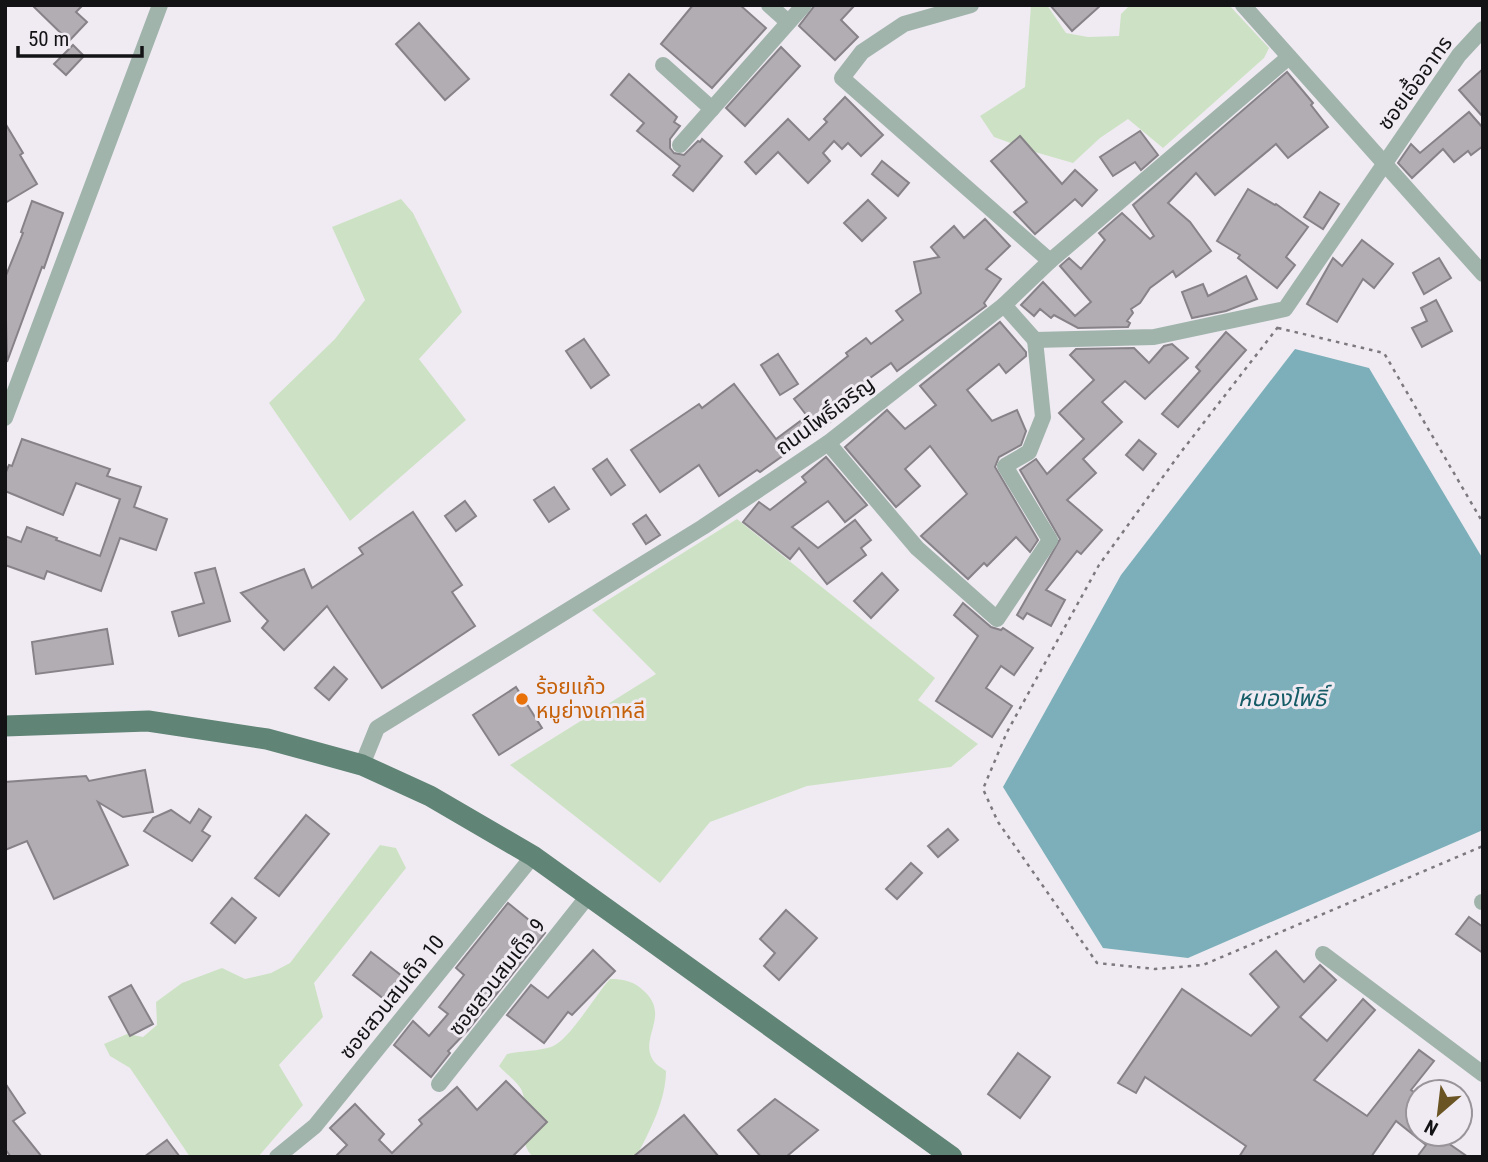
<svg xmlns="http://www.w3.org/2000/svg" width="1488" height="1162" viewBox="0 0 1488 1162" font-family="'Roboto Condensed','Noto Sans Thai',sans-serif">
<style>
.green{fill:#cde2c5}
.water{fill:#7cafb9}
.building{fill:#b2adb3;stroke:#868288;stroke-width:2}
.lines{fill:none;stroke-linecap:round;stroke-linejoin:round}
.path{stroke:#7c797e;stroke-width:2.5;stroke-dasharray:3.5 5;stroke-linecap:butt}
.minor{stroke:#a1b4ac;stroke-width:16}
.major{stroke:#608475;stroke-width:21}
.food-dot{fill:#e8710a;stroke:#f0ebf2;stroke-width:2.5}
.labels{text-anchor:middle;stroke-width:6;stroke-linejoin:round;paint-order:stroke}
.street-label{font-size:21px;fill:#131214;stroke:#f0ebf2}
.food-label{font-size:21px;fill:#c56008;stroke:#f0ebf2;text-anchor:start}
.water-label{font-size:23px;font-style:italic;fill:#165c67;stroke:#f0ebf2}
</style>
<rect width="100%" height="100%" fill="#f0ebf2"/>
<!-- green -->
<g class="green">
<path d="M1031,5H1047L1066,33L1088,37L1119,36L1121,14L1130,5H1229L1269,48L1264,58L1163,148L1128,119L1100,138L1073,163L1035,152L994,137L980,116L1025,87Z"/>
<path d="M401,199L413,213L462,312L419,359L466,420L350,521L269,403L335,339L365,300L332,227Z"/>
<path d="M737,519L935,678L918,700L978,744L951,767L807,786L710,822L660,883L510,765L656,674L592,610Z"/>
<path d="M380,845L396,848L406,868L314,983L323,1017L279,1065L303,1105L258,1157H190L130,1068L110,1056L104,1044L127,1034L143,1037L157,1025L156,1002L182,983L222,968L245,979L271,973L290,963Z"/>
<path d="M610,979C624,979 634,981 645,992C670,1016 639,1038 653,1060C655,1064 662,1068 666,1071C666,1100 650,1131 636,1157H533C514,1137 531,1114 522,1091C518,1082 506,1074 499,1066L507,1054C521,1051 538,1051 551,1047C570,1040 595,995 610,979Z"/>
</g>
<!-- water -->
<path class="water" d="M1295,349L1369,368L1483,559V830L1188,958L1103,948L1003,787L1121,575Z"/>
<!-- building -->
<g class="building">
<path d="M32,5H83L76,12L87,22L69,41Z"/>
<path d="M693,5H740L766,28L712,88L661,44Z"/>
<path d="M815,5H855L841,20L858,37L835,60L799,26Z"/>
<path d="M1050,5H1101L1072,31Z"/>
<path d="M419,23L469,79L445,100L396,44Z"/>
<path d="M73,45L84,56L66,75L54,64Z"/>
<path d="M781,47L800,66L745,126L726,108Z"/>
<path d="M1483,69V117L1459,90Z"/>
<path d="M1287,72L1313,103L1311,105L1328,127L1288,158L1276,144L1215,195L1196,173L1168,203L1190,222L1211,251L1176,277L1173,271L1150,288L1140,303L1131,309L1133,313L1127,321L1130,323L1128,327L1078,328L1054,315L1051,318L1040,309L1034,316L1021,305L1043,282L1075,316L1091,302L1060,266L1069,258L1081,269L1105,240L1099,233L1122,213L1150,239L1154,236L1133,205Z"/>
<path d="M629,74L677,117L674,122L680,126L670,139V148L674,153L684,155L698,141L700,142L702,139L722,156L693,191L673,175L680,166L637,131L644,123L611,95Z"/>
<path d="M845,97L883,135L861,156L848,143L842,149L834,141L823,153L830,161L808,183L778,152L756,174L745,162L788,119L809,140L827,122L824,119Z"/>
<path d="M1469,112L1483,128V146L1471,155L1468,151L1454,162L1443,149L1412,178L1398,163L1411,144L1420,153Z"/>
<path d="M5,123L23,153L20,155L37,184L5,203Z"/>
<path d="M1140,131L1158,155L1141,170L1135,162L1113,176L1100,157Z"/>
<path d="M1020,136L1062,184L1075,170L1097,190L1082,206L1075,199L1035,234L1014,212L1027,202L991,161Z"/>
<path d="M882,161L909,183L898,196L872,174Z"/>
<path d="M1248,189L1275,205L1276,204L1308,227L1286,257L1295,265L1277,288L1238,258L1240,255L1217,241Z"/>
<path d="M1320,192L1339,204L1323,229L1304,217Z"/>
<path d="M868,200L886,218L862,241L844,223Z"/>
<path d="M32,201L63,213L44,268L42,267L7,362L5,278L23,233L21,232Z"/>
<path d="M985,219L1010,246L986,269L1001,279L984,303L986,306L897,371L891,363L852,391L854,393L831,412L836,418L760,472L757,470L719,496L699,465L660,492L631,450L699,404L702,408L734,384L776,439L807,416L794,399L848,356L846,353L866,338L871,344L903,320L896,311L921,293L914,262L939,257L931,247L954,226L964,238Z"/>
<path d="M1362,240L1393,264L1374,288L1363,279L1337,322L1307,304L1333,258L1342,266Z"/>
<path d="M1439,258L1451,278L1424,294L1413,273Z"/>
<path d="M1246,276L1257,299L1226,311L1192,318L1182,292L1203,284L1208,296Z"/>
<path d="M1436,300L1452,331L1422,347L1412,328L1427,321L1421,308Z"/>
<path d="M1000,322L1026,352V356L1006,373L999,364L967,390L992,421L1017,410L1026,431L1021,445L999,457L995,467L1038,540L1030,552L1016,537L987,566L984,563L968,579L921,536L967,494L930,446L905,469L920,486L896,507L845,447L887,410L905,429L936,405L920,386Z"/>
<path d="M1226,332L1246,350L1178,427L1162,414L1200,371L1196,367Z"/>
<path d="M584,339L609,375L591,388L566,351Z"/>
<path d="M1172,344L1188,358L1145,399L1125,381L1102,402L1122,422L1083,459L1096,473L1067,500L1102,530L1081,554L1077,551L1046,590L1065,600L1051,626L1027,613L1023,619L1017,615L1060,539L1020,470L1036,459L1047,474L1084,439L1059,413L1094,380L1070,355L1076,349L1134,348L1149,363L1164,346Z"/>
<path d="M778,354L798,384L780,395L761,365Z"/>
<path d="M22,439L110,469L107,476L141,487L134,507L167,519L156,550L120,538L101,591L47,571L44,579L5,565V536L21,542L27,527L57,538L56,540L100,556L120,499L76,483L63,515L5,491V474L9,465L12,466Z"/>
<path d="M1139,440L1156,454L1143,470L1126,455Z"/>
<path d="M826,457L867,505L845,522L828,501L792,527L818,548L855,520L871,540L861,548L866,555L827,584L799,548L790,559L743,522L759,502L770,510L806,482L802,477Z"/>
<path d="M607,459L625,485L611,495L593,469Z"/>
<path d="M554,487L569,509L549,522L534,500Z"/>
<path d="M465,501L476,516L456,531L445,516Z"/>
<path d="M413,512L462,585L452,592L475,626L382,688L327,606L284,650L262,628L268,621L241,593L304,569L312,588L363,554L359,548Z"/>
<path d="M646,515L660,535L646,544L633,524Z"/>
<path d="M215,568L230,621L179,636L172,612L204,603L195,573Z"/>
<path d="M882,573L898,590L871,618L854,601Z"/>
<path d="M963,603L991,627L1001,630L1003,628L1033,648L1014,675L1001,666L986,688L1012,706L992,737L936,701L978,636L954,615Z"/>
<path d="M107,629L113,664L36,674L32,642Z"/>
<path d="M334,667L347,679L329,700L315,688Z"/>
<path d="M516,687L542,728L499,755L473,715Z"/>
<path d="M145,770L153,812L123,817L98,802L128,865L54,899L27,841L5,850V782L86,776L89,781Z"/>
<path d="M199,809L211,817L202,831L210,836L192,861L144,831L153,818L171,810L190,823Z"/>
<path d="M306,815L329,834L279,896L255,878Z"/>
<path d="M948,829L958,840L938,857L928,846Z"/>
<path d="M911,863L922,873L897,899L886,889Z"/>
<path d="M232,898L256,918L235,943L211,923Z"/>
<path d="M508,903L545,933L468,1030L448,1051L450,1053L431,1077L394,1045L413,1021L429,1036L448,1014L439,1007L464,975L456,968Z"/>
<path d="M786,910L817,938L779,980L764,966L775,953L760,939Z"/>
<path d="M1469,917L1483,927V953L1456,934Z"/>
<path d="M593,950L615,971L572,1015L568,1012L544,1043L507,1015L531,985L548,998Z"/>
<path d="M1276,951L1304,982L1320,965L1336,980L1300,1017L1327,1041L1363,999L1375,1010L1314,1080L1367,1116L1419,1050L1434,1061L1411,1090L1418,1095V1134H1435L1468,1157H1417L1426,1145L1396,1121L1371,1157H1239L1246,1146L1145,1077L1136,1093L1118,1083L1182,989L1251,1036L1279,1007L1250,974Z"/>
<path d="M371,952L411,983L393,1006L353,975Z"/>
<path d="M131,985L153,1024L130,1036L109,997Z"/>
<path d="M1018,1053L1050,1077L1020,1118L988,1094Z"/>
<path d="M506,1081L547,1122L512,1157H335L347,1145L330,1128L355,1104L384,1134L379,1140L392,1153L422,1124L419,1120L457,1087L477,1110Z"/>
<path d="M5,1083L25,1113L13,1121L42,1157H11L5,1149Z"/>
<path d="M775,1099L818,1130L786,1157H761L738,1130Z"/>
<path d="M684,1115L719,1157H633Z"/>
<path d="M167,1140L180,1157H144Z"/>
</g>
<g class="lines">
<!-- path -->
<g class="path">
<path d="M1278,327L1181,452L1099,565L1007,732L983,789L998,822L1097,963L1155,969L1203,965L1483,846"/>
<path d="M1278,328L1384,353L1483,523"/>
</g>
<!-- minor -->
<g class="minor">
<path d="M769,5L788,22"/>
<path d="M971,5L904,24L862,52L842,78L1050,261"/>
<path d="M1243,5L1483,274"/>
<path d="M663,65L712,109"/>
<path d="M680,145L804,5"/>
<path d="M1004,305L1035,340L1154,337L1285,309L1459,55L1483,29"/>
<path d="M5,418L160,5"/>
<path d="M828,443L917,548L997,619L1050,540L1005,466L1029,452L1043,417L1035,340"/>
<path d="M362,765L377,728L703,527L828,443L1004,305L1050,261L1289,57"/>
<path d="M1482,902H1483"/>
<path d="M1323,954L1483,1074"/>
<path d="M439,1084L588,896"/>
<path d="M277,1157L315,1126L533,856"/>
</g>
<!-- major -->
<path class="major" d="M5,726L148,721L267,739L362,765L430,796L533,856L952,1157"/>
</g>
<!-- markers -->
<circle class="food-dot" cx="522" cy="699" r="7"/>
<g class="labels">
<!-- street labels -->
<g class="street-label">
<text transform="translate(1415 83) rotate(-54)" y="7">ซอยเอื้ออาทร</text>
<text transform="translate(825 416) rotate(-36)" y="7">ถนนโพธิ์เจริญ</text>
<text transform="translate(497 977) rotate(-52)" y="7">ซอยสวนสมเด็จ 9</text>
<text transform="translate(392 997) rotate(-51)" y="7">ซอยสวนสมเด็จ 10</text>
</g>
<!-- food labels -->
<g class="food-label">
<text x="536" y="694">ร้อยแก้ว<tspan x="536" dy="24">หมูย่างเกาหลี</tspan></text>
</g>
<!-- water labels -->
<g class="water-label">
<text x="1282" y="706">หนองโพธิ์</text>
</g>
</g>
<!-- border -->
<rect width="1488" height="1162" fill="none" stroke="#131214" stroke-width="14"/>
<!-- north arrow -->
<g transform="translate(1439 1113) rotate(208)"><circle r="33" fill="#f0ebf2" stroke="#989499" stroke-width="2"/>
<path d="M0-5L12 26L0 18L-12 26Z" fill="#6b5424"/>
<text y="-10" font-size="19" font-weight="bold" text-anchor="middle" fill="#131214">N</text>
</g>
<!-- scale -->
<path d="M18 46v10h124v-10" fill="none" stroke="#131214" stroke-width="3.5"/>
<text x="28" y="46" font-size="21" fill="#131214" stroke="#f0ebf2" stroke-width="5" paint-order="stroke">50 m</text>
</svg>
